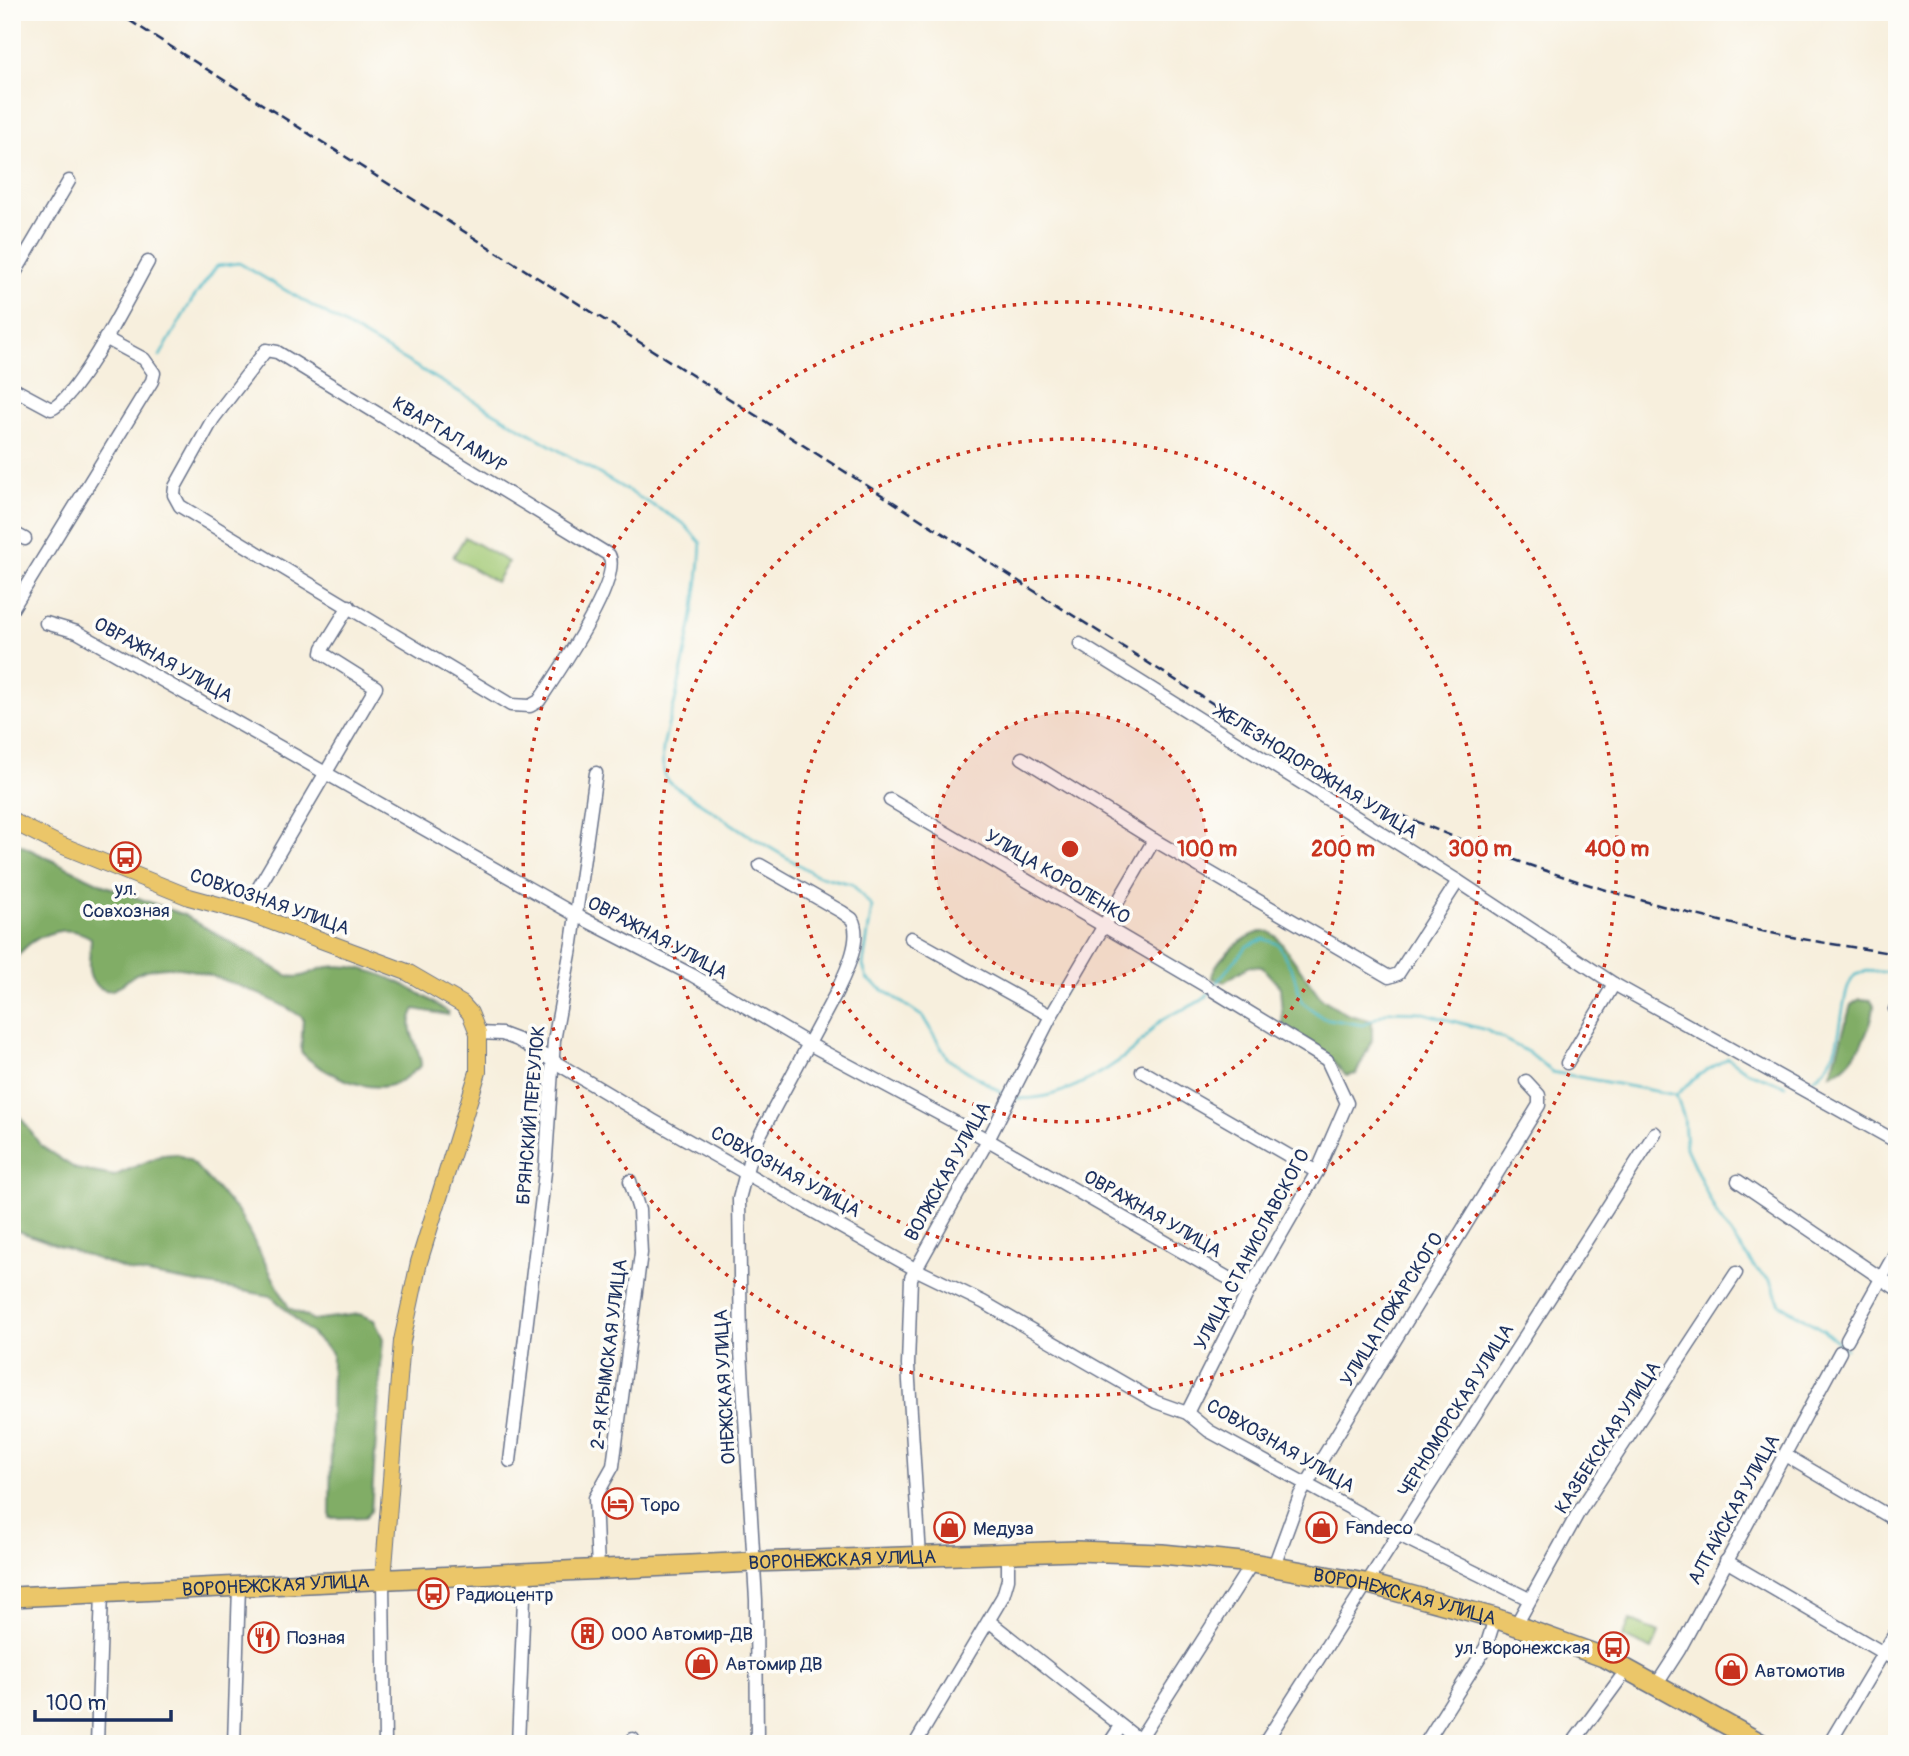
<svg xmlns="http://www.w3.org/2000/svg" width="1909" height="1756" viewBox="0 0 1909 1756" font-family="Pangolin,sans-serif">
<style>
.green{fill:#a2c974;stroke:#5e7c69;stroke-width:2}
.forest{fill:#81ad66;stroke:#4e6e62;stroke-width:2}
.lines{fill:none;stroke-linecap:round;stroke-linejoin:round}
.stream{stroke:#4cb9c7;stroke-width:2.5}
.minor-casing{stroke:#68728a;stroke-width:15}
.major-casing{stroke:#68728a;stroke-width:18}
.highway-casing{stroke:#68728a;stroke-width:22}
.minor{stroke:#fff;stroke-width:12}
.major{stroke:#ebc669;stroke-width:16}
.highway{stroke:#ebc669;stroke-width:19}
.rail{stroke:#1b2f5e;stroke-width:2.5;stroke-dasharray:10 5;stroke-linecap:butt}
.ring{fill:none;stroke:#c8321e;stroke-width:3.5;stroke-dasharray:3.5 7}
.labels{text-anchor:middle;stroke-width:7;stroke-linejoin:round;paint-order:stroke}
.street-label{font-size:19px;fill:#1b2f5e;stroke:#fdfcf7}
.poi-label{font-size:19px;fill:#1b2f5e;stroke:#fdfcf7;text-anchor:start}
.centre{fill:#c8321e;stroke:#fdfcf7;stroke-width:3.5}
.ring-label{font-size:21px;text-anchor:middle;font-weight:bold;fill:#c8321e;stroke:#fdfcf7;stroke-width:7;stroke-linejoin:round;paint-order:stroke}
</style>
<rect width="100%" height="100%" fill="#fdfcf7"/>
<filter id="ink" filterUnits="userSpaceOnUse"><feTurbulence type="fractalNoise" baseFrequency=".0143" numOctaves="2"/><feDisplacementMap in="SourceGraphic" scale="14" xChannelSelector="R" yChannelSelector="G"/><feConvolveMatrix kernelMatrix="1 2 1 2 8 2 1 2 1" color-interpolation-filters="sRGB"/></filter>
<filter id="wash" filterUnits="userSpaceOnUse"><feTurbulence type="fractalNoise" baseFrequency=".00686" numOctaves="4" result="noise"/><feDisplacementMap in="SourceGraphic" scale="28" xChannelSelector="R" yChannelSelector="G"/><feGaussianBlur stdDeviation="1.57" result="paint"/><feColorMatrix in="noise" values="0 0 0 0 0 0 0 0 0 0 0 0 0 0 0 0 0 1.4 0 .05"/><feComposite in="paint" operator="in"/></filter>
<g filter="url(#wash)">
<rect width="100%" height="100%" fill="#f7efdd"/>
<!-- green -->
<g class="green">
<path d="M465,537L508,562L496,582L453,557Z"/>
<path d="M1630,1620L1659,1633L1652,1650L1623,1637Z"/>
</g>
<!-- forest -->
<g class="forest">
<path d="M12,841L106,886L184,915L288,976C304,980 313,969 328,967C369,961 415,989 448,1012V1015L415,1009C402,1031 421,1045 421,1066C411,1073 400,1084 387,1086C361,1091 319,1071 301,1052L303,1018C277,999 200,967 168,967C160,967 144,970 136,974C122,982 113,1000 95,984C84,974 91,952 91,938C64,920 27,937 12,965Z"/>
<path d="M1261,932H1270L1277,937L1321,998L1347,1014L1372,1021V1040L1356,1074L1346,1076L1331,1058L1288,1032L1283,1025L1280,987L1262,967L1249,966L1224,982L1212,978C1214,959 1244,936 1261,932Z"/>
<path d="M1860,999L1870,1000L1874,1005C1872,1029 1854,1066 1831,1074L1851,1005Z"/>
<path d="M12,1105L41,1146L76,1169L114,1176L162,1155L177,1154L190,1160L239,1213L289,1308L313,1320L359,1314L374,1320L383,1338L371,1511L365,1517L330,1518L332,1353L271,1296L130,1271L12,1229Z"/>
</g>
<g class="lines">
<!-- stream -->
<g class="stream">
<path d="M160,356L192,300L217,266L239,263L683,523L701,543C699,593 687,647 676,697C670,724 655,753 667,781L747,834L816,875L852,884L872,907L863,965L867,979L923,1017L948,1059L1007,1096"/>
<path d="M1212,988L1247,946L1264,939L1278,944L1293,972L1302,1002L1323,1018L1363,1025L1389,1011L1420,1012L1486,1030L1528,1052L1552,1072L1676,1095L1699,1075L1728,1058L1746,1071L1786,1086"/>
<path d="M1802,1083C1852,1069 1833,1001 1855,975L1867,971L1897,973"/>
<path d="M1676,1095L1684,1118L1686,1148L1717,1215L1755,1268L1770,1281L1780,1304L1823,1330L1846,1349"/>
<path d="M1014,1098C1054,1103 1102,1075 1132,1051C1144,1042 1150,1028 1162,1020C1176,1010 1197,1007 1209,993"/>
</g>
</g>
</g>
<g filter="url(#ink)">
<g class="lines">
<defs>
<g id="minor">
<path d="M12,278L69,181"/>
<path d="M266,350L277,352L609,555C623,580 554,678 539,701L530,706L511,705L180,506L174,495L175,487L213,419Z"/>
<path d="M12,388L51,409C77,400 132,290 148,262"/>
<path d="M12,532L25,539"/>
<path d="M12,609L152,381L154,373L144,359L105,338"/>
<path d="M46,623L77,632L574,914L692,975L809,1044L988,1140L1249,1290"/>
<path d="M1080,644L1458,881L1614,984L1897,1142"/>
<path d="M1022,758L1154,840L1389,977L1398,974L1458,881"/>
<path d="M890,800L1206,986"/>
<path d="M248,913L257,890L376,687L322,653L323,648L349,606"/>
<path d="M911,938L1051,1016"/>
<path d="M1895,1009L1897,1010"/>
<path d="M478,1033L502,1034L518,1040L652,1120L915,1269L983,1302L1156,1402L1187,1413L1209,1431L1399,1535L1529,1599"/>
<path d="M1567,1063L1614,984"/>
<path d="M1142,1071L1317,1172"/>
<path d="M1738,1181L1897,1289"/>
<path d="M1847,1340L1897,1250"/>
<path d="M1187,1413L1249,1290L1317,1172L1347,1103L1327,1060L1214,991"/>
<path d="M1785,1455L1897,1521"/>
<path d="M510,1461L545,1172L554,1041L572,943L596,773"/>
<path d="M920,1557L908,1365L911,1278L988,1140L1051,1016L1154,840"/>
<path d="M1726,1561L1897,1661"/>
<path d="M1274,1566L1300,1495L1539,1105V1095L1526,1081"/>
<path d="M598,1570L595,1498L613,1466L641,1253L639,1210L630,1181"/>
<path d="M383,1580L385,1744"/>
<path d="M990,1622L1143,1743"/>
<path d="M1516,1625L1577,1515L1736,1273"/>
<path d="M1657,1684L1679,1650L1840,1352"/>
<path d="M1139,1740L1252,1563"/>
<path d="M97,1744L102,1592"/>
<path d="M234,1744L239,1586"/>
<path d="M518,1744L525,1574"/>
<path d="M633,1744V1739"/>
<path d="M757,1744L756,1600L741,1351L739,1199L752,1150L836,993C845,974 863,939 852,919L842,912L760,865"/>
<path d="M915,1744L1003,1596L1008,1579V1553"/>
<path d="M1109,1744L1121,1726"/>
<path d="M1264,1744L1655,1133"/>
<path d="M1425,1744L1486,1647L1495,1618"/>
<path d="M1572,1744L1628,1668"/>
<path d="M1829,1744L1897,1630"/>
</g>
<path id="major" d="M12,821L56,843L189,897L248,913L407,972L462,1004L470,1013L478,1033V1072L419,1262L402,1341L383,1580"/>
<g id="highway">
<path id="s1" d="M12,1597L753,1562L1076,1551L1162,1554L1252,1563L1365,1583L1495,1618L1606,1658L1762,1744"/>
</g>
</defs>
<!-- minor casing -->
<use href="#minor" class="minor-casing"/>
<!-- major casing -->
<use href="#major" class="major-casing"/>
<!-- highway casing -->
<use href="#highway" class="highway-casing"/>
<!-- minor -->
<use href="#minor" class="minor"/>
<!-- major -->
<use href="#major" class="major"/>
<!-- highway -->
<use href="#highway" class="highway"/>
<!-- rail -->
<path class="rail" d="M116,12L1353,792C1474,852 1613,896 1745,927C1794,939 1846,946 1897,954"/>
</g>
</g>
<!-- distance rings -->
<circle cx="1070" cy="849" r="137" fill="#c8321e" fill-opacity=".12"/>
<g class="ring">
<circle cx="1070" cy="849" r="137"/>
<circle cx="1070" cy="849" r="273"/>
<circle cx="1070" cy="849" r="410"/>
<circle cx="1070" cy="849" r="547"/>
</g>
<!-- icons -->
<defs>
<symbol id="bus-ring" viewBox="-11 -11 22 22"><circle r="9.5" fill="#fdfcf7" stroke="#c8321e" stroke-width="1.5"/><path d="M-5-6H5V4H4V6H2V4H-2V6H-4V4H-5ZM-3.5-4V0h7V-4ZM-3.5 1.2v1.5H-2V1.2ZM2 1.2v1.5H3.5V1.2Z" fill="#c8321e"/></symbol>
<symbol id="hotel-ring" viewBox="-11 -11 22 22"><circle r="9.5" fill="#fdfcf7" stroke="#c8321e" stroke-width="1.5"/><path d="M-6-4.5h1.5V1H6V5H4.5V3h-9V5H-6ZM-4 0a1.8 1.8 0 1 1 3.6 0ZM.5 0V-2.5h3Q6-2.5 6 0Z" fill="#c8321e"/></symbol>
<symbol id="shop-ring" viewBox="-11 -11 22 22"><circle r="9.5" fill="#fdfcf7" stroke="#c8321e" stroke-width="1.5"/><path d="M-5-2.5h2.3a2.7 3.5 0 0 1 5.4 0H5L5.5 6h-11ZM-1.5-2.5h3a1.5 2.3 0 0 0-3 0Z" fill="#c8321e"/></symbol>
<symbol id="building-ring" viewBox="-11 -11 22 22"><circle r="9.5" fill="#fdfcf7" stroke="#c8321e" stroke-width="1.5"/><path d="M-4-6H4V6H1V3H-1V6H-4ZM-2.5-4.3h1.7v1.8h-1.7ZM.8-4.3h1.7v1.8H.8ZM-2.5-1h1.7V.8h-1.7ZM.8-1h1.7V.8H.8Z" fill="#c8321e"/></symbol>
<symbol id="restaurant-ring" viewBox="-11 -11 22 22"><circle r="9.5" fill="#fdfcf7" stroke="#c8321e" stroke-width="1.5"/><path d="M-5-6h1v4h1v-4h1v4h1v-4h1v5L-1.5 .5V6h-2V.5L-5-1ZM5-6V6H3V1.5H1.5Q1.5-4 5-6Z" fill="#c8321e"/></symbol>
</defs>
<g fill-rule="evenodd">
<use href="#bus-ring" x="108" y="840" width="35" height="35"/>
<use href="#hotel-ring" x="600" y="1486" width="35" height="35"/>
<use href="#shop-ring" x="1304" y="1510" width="35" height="35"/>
<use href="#shop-ring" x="932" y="1510" width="35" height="35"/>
<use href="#bus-ring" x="416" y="1576" width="35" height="35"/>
<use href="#building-ring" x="570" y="1616" width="35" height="35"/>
<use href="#restaurant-ring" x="246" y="1620" width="35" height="35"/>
<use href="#bus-ring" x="1596" y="1630" width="35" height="35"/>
<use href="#shop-ring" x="684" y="1646" width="35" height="35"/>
<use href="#shop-ring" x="1714" y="1652" width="35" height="35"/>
</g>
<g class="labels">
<!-- street labels -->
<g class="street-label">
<text transform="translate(450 434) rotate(31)" y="7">КВАРТАЛ АМУР</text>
<text transform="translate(164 659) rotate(29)" y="7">ОВРАЖНАЯ УЛИЦА</text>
<text transform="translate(1317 771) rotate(32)" y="7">ЖЕЛЕЗНОДОРОЖНАЯ УЛИЦА</text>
<text transform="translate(1058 876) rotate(31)" y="7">УЛИЦА КОРОЛЕНКО</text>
<text transform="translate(270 901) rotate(19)" y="7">СОВХОЗНАЯ УЛИЦА</text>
<text transform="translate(658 937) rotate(28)" y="7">ОВРАЖНАЯ УЛИЦА</text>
<text transform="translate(530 1115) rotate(-85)" y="7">БРЯНСКИЙ ПЕРЕУЛОК</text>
<text transform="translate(786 1171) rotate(29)" y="7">СОВХОЗНАЯ УЛИЦА</text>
<text transform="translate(947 1171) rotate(-61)" y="7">ВОЛЖСКАЯ УЛИЦА</text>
<text transform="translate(1153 1213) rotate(30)" y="7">ОВРАЖНАЯ УЛИЦА</text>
<text transform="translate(1251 1249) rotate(-62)" y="7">УЛИЦА СТАНИСЛАВСКОГО</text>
<text transform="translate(1391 1309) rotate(-58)" y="7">УЛИЦА ПОЖАРСКОГО</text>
<text transform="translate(608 1354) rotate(-83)" y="7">2-Я КРЫМСКАЯ УЛИЦА</text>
<text transform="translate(724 1387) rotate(-93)" y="7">ОНЕЖСКАЯ УЛИЦА</text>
<text transform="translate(1455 1410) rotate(-58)" y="7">ЧЕРНОМОРСКАЯ УЛИЦА</text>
<text transform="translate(1607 1437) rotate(-57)" y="7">КАЗБЕКСКАЯ УЛИЦА</text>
<text transform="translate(1281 1445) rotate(30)" y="7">СОВХОЗНАЯ УЛИЦА</text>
<text transform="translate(1733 1509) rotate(-61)" y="7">АЛТАЙСКАЯ УЛИЦА</text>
<text dy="7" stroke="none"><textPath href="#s1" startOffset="831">ВОРОНЕЖСКАЯ УЛИЦА</textPath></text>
<text dy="7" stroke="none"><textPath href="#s1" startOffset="264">ВОРОНЕЖСКАЯ УЛИЦА</textPath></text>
<text dy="7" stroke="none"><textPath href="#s1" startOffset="1398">ВОРОНЕЖСКАЯ УЛИЦА</textPath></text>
</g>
<!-- poi labels -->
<g class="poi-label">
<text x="126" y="895" text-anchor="middle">ул.<tspan x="126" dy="22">Совхозная</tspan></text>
<text x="640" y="1511">Торо</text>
<text x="1345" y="1534">Fandeco</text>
<text x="973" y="1535">Медуза</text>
<text x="456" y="1601">Радиоцентр</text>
<text x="611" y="1640">ООО Автомир-ДВ</text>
<text x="287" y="1644">Позная</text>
<text x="1590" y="1654" text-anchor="end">ул. Воронежская</text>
<text x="725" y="1670">Автомир ДВ</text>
<text x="1754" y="1677">Автомотив</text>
</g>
</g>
<circle cx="1070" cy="849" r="10" class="centre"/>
<g class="ring-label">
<text x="1207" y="856">100 m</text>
<text x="1343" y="856">200 m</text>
<text x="1480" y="856">300 m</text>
<text x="1617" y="856">400 m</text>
</g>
<!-- margin -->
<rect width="1909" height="1756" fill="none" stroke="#fdfcf7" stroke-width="42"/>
<!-- scale -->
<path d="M35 1710v10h136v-10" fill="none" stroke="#1b2f5e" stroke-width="3.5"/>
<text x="46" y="1710" font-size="21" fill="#1b2f5e" stroke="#fdfcf7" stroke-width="5" paint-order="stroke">100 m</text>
</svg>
